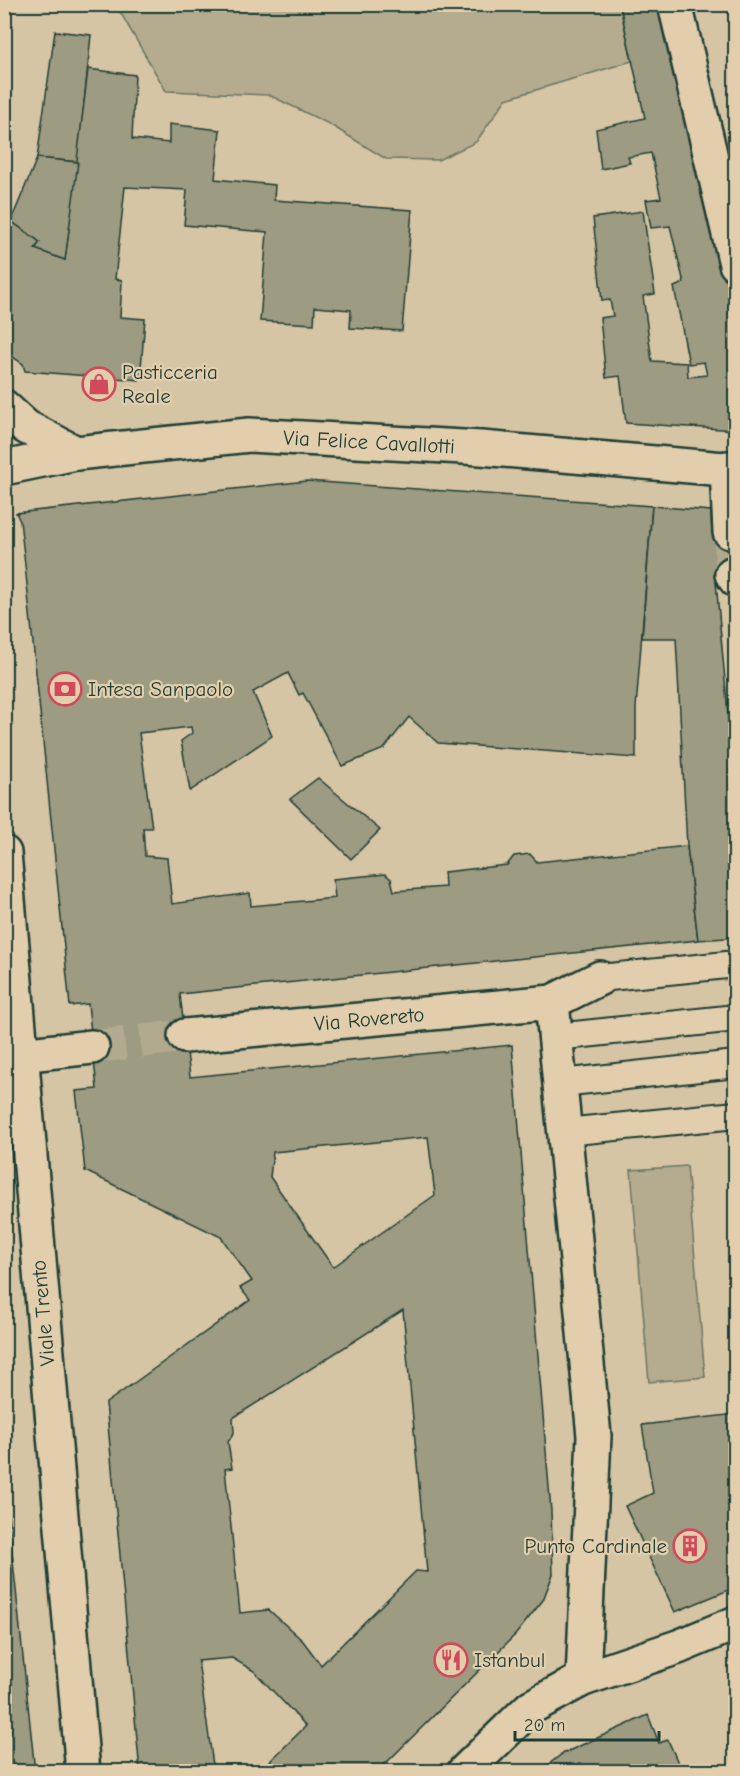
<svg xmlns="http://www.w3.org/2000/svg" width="740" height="1776" viewBox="0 0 740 1776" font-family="'Comic Neue',sans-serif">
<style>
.green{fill:#b5ac90;stroke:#6a7462;stroke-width:1.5}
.building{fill:#9d9b81;stroke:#1f3d34;stroke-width:1.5;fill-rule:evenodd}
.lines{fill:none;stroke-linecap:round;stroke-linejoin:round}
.pedestrian-tunnel{stroke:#b1aa8e;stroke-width:33;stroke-dasharray:33 16;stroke-linecap:butt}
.minor-tunnel{stroke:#b1aa8e;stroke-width:33;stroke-dasharray:33 16;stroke-linecap:butt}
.service-casing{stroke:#1f3d34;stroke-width:30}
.pedestrian-casing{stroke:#1f3d34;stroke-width:38}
.minor-casing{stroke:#1f3d34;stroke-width:38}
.service{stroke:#e2ceac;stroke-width:26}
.pedestrian{stroke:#e2ceac;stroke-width:33}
.minor{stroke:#e2ceac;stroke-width:33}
.labels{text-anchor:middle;stroke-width:4.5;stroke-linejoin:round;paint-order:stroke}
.poi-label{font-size:21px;fill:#1f3d34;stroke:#e2ceac;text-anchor:start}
.street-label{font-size:21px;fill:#1f3d34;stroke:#e2ceac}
</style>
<rect width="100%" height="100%" fill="#d6c5a5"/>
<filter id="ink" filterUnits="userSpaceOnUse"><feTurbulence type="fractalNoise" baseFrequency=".0167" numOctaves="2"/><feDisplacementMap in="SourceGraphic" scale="12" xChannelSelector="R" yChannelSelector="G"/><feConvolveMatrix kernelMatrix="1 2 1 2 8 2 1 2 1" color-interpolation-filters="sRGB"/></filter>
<g filter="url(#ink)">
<!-- green -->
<g class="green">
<path d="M116,5H627L620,7L632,61L506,99L476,142L438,160L386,159L329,124L269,95L166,91Z"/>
<path d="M687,1166L705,1377L649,1382L631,1170Z"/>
</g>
<!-- building -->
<g class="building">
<path d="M627,4H664L736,304V430L626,423L620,376L606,378L600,318L613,316L610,300L602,301L593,218L643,211L655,294L643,296L652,361L687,363L688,377L707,375L704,362L689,364L674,287L684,283L670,226L651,228L646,200L661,198L651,153L628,157L630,163L601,169L596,129L645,118L620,6Z"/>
<path d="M55,31L91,35L78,162L37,158Z"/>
<path d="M88,69L135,75L132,139L169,143V124L220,130L215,179L275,185L274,200L412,210L402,331L350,328L351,310L315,307L314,324L260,321L267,232L184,225L187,190L125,187L115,279L122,280L120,317L145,319L140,380L25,371L23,364L4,351V230L11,221L40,242L35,249L65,260Z"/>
<path d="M37,158L78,162L65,260L35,249L40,242L11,221Z"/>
<path d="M307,481L652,506L636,708V758L438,743L409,717L384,749L342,766L303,693L299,695L288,673L253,692L272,736L190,791L181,741L192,733L191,727L139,733L152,828H143L145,856L167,858L172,904L250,893L251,906L335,898L333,879L385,874L391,879L394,891L445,887L444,872L507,865L514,856L530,854L537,862L687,846L698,940L180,994L190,1077L512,1045L551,1511L553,1574L543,1600L516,1634L377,1772H250L258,1763L263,1768L306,1726L254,1671L232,1658L198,1661L214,1772H140L106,1403L250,1300L240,1288L252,1281L221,1237L85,1171L76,1091L97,1089L88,1004L70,1006L24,555L20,521L16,513ZM428,1137L435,1195L333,1267L270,1177L273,1152ZM403,1310L427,1572L416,1571L321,1665L303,1641L269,1610L240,1613L225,1469L232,1468L228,1442L234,1433L233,1418Z"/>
<path d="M652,506L711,511L712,530L736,534V573L715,571L736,801V935L726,938L698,940L687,846L676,638H642Z"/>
<path d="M318,778L380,830L351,859L290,799Z"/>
<path d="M736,1414V1587L675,1612L625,1506L653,1493L642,1425Z"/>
<path d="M4,1475L35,1772H4Z"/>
<path d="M736,1708V1723L728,1714Z"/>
<path d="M648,1715L659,1743L668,1740L682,1772H539L562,1754Z"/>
</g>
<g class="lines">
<!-- pedestrian-tunnel -->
<path class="pedestrian-tunnel" d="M730,532L732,574"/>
<!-- minor-tunnel -->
<path class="minor-tunnel" d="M92,1047L185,1036"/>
<defs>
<g id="service">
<path d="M600,978L736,964"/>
<path d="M556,1037L736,1018"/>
<path d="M561,1083L736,1064"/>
<path d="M565,1132L736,1115"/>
</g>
<g id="pedestrian">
<path d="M675,4L736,264"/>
<path d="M727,468L730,532"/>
<path d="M732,574L736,580"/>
</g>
<g id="minor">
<path d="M4,407L26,427L76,453"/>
<path d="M4,468L76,453L249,435L481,448L736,470"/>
<path d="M4,853L83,1772"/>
<path d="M552,1002L594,1436L583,1679"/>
<path d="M185,1036L552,1002L600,978"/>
<path d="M20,1055L92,1047"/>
<path d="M464,1772L531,1707L583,1679L678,1647L736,1623"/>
</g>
</defs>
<!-- service casing -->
<use href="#service" class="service-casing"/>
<!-- pedestrian casing -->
<use href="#pedestrian" class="pedestrian-casing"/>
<!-- minor casing -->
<use href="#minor" class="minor-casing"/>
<!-- service -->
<use href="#service" class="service"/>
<!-- pedestrian -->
<use href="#pedestrian" class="pedestrian"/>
<!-- minor -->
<use href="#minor" class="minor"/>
</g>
</g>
<!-- icons -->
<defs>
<symbol id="shop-ring" viewBox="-11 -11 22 22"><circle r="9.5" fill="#e2ceac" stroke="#d1495b" stroke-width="1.5"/><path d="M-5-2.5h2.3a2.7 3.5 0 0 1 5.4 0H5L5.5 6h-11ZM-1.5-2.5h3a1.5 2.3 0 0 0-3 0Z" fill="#d1495b"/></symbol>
<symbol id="bank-ring" viewBox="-11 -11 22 22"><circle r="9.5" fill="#e2ceac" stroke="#d1495b" stroke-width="1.5"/><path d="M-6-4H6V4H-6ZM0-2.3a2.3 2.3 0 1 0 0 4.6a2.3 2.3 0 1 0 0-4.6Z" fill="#d1495b"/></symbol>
<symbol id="building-ring" viewBox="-11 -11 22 22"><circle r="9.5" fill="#e2ceac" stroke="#d1495b" stroke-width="1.5"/><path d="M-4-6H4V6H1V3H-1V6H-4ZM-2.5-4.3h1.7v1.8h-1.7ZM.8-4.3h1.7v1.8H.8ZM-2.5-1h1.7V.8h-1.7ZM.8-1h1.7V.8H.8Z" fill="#d1495b"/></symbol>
<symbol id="restaurant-ring" viewBox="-11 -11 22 22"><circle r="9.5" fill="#e2ceac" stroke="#d1495b" stroke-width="1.5"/><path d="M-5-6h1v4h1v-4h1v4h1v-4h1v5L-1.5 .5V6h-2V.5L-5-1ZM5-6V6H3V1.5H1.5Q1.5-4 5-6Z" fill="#d1495b"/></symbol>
</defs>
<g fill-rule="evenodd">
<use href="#shop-ring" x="80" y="365" width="38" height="38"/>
<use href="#bank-ring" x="46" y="670" width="38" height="38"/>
<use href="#building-ring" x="671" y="1527" width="38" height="38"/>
<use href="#restaurant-ring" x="432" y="1641" width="38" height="38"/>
</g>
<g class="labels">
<!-- poi labels -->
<g class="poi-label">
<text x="122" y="379">Pasticceria<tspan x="122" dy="24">Reale</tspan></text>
<text x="88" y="696">Intesa Sanpaolo</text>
<text x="667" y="1553" text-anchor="end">Punto Cardinale</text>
<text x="474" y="1667">Istanbul</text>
</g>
<!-- street labels -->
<g class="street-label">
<text transform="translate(369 442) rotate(3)" y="7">Via Felice Cavallotti</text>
<text transform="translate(369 1019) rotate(-5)" y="7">Via Rovereto</text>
<text transform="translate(43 1313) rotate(-95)" y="7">Viale Trento</text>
</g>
</g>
<!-- margin -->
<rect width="740" height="1776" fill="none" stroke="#e2ceac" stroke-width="24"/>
<rect x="12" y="12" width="716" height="1752" fill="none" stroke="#1f3d34" stroke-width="2" filter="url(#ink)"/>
<!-- scale -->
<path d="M515 1731v9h144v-9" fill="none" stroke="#1f3d34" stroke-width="3"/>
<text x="524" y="1731" font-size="18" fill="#1f3d34" stroke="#e2ceac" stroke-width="4.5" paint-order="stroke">20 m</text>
</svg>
